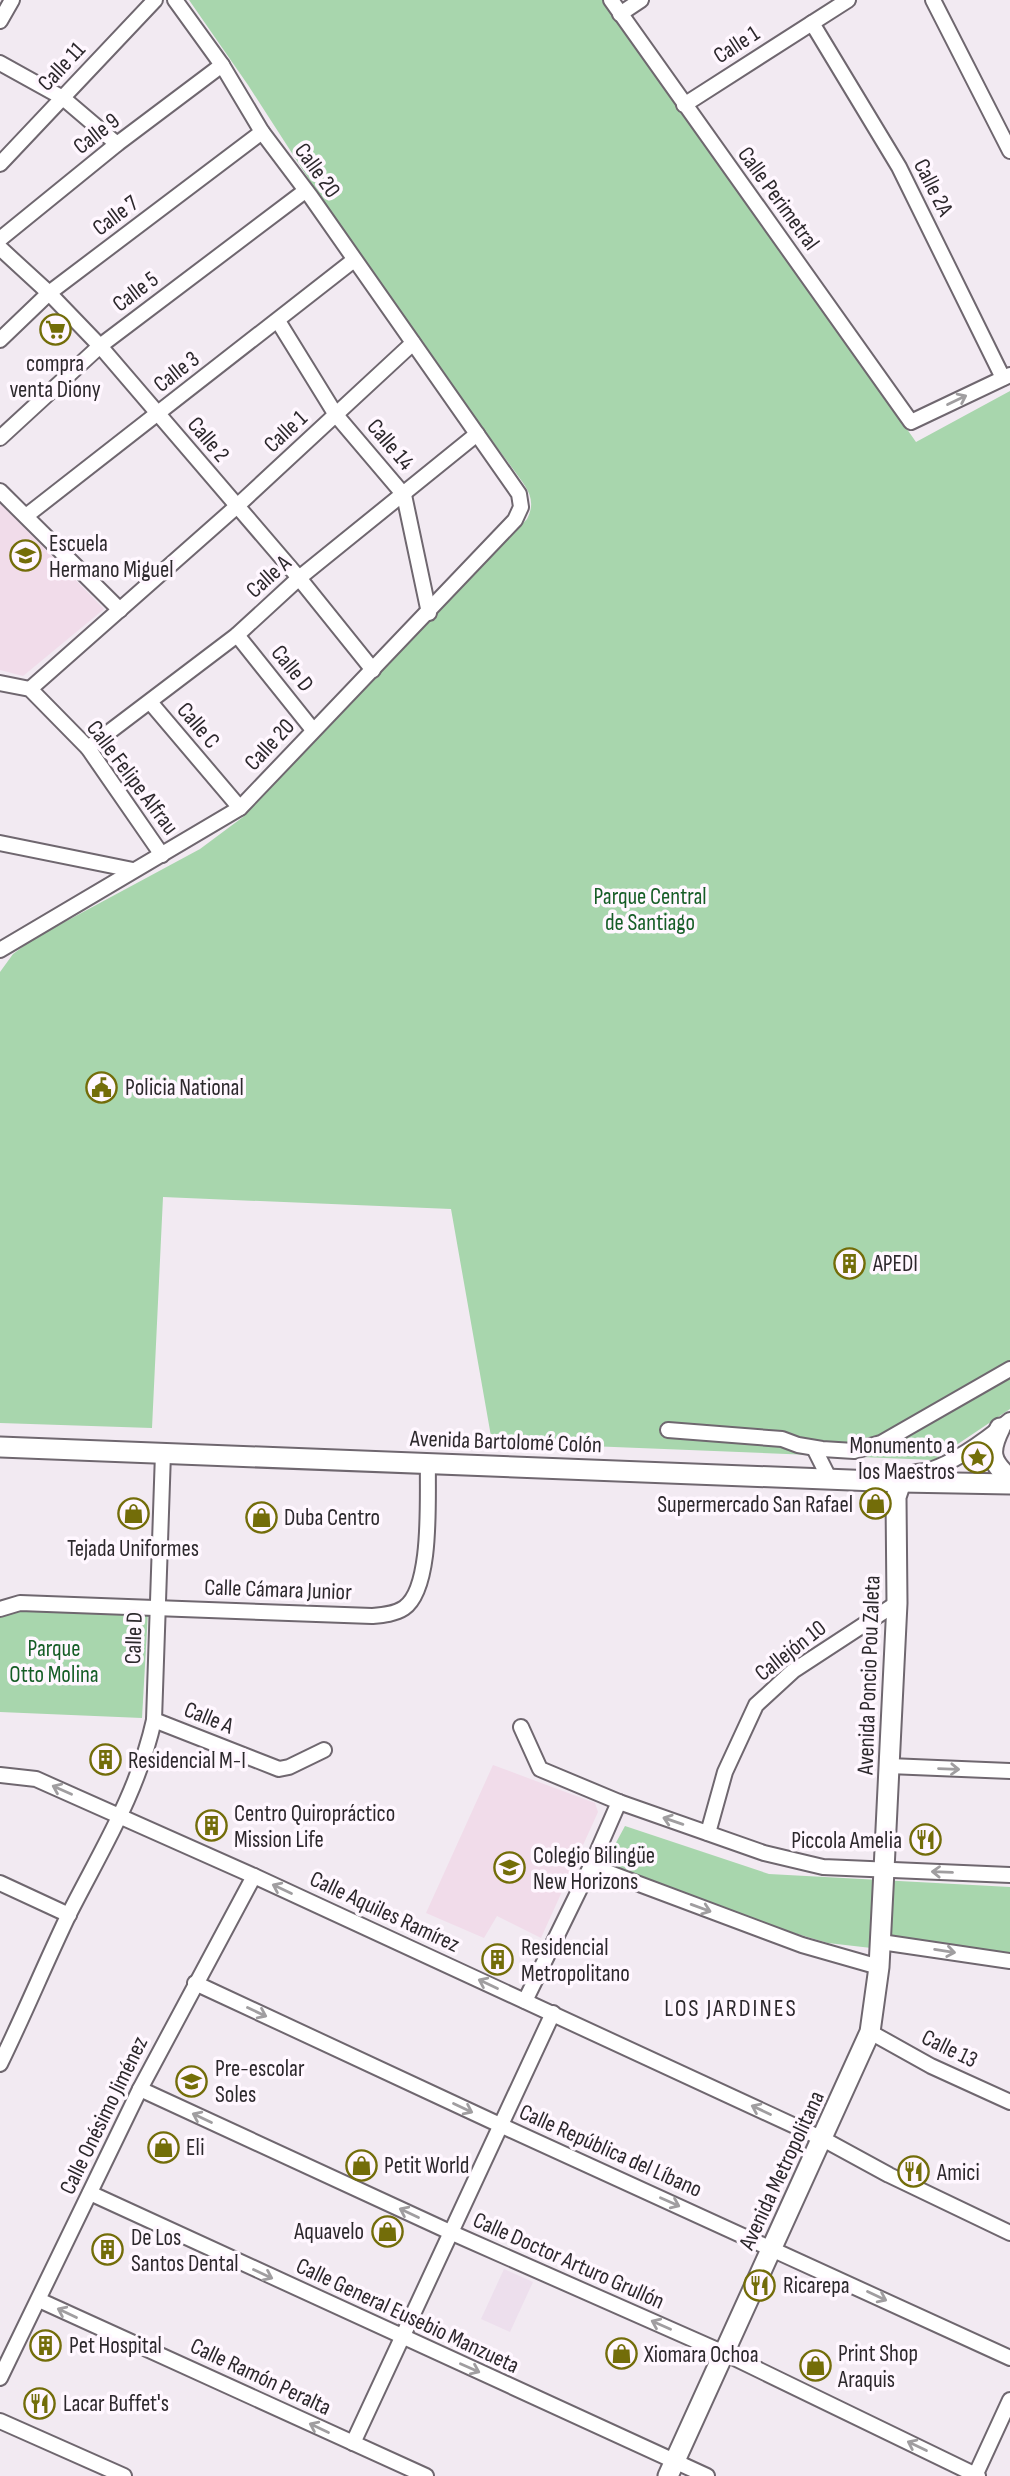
<svg xmlns="http://www.w3.org/2000/svg" width="1010" height="2476" viewBox="0 0 1010 2476" font-family="'Sofia Sans Condensed',sans-serif">
<style>
.built{fill:#eddfed}
.education{fill:#f1dcea}
.green{fill:#a8d6ad}
.lines{fill:none;stroke-linecap:round;stroke-linejoin:round}
.street-casing{stroke:#6f676f;stroke-width:18}
.secondary-casing{stroke:#6f676f;stroke-width:23}
.street{stroke:#fff;stroke-width:14}
.secondary{stroke:#fff;stroke-width:19}
.oneway{stroke:#a09ea0}
.labels{text-anchor:middle;stroke-width:7;stroke-linejoin:round;paint-order:stroke}
.street-label{font-size:23px;fill:#2c282c;stroke:#fff7ff}
.poi-label{font-size:23px;fill:#2c282c;stroke:#fff7ff;text-anchor:start}
.park-label{font-size:23px;fill:#155d26;stroke:#fff7ff}
.neighbourhood-label{font-size:24px;letter-spacing:2px;fill:#2c282c;stroke:#fff7ff}
</style>
<rect width="100%" height="100%" fill="#f2eaf2"/>
<!-- built -->
<path class="built" d="M504,2269L533,2282L510,2332L481,2319Z"/>
<!-- education -->
<g class="education">
<path d="M0,503L104,609L23,676L0,670Z"/>
<path d="M493,1765L595,1803L598,1812L541,1938L497,1916L484,1938L426,1913Z"/>
</g>
<!-- green -->
<g class="green">
<path d="M189,0H606L916,442L1010,391V1409L934,1460L492,1442L451,1209L163,1197L152,1428L0,1423V972L13,954L33,939L200,849L243,817L527,519C538,498 525,486 513,469L381,291L248,85Z"/>
<path d="M9,1609L148,1612L142,1718L0,1712V1616Z"/>
<path d="M625,1826L769,1874L1010,1887V1964L828,1943L598,1876Z"/>
</g>
<g class="lines">
<defs>
<g id="street">
<path d="M611,0L911,422L1010,375"/>
<path d="M933,0L1010,151"/>
<path d="M620,14L641,0"/>
<path d="M0,21L12,0"/>
<path d="M812,23L899,167L1003,378"/>
<path d="M0,63L63,98L117,144"/>
<path d="M684,105L848,0"/>
<path d="M0,164L155,0"/>
<path d="M0,239L117,144L222,65"/>
<path d="M0,248L49,293L100,346L299,578L373,670"/>
<path d="M278,321L336,415L404,495L429,613"/>
<path d="M0,340L49,293L262,132"/>
<path d="M0,438L100,346L305,191"/>
<path d="M0,491L120,610"/>
<path d="M26,516L354,260"/>
<path d="M237,635L313,730"/>
<path d="M0,683L30,689L88,748L162,855"/>
<path d="M30,689L236,507L413,343"/>
<path d="M150,702L240,808"/>
<path d="M88,748L237,635L299,578L477,434"/>
<path d="M0,843L133,870"/>
<path d="M0,950L240,808L515,520L521,507L519,494L311,197L262,132L222,65L175,0"/>
<path d="M668,1430L782,1439L798,1445L822,1449L854,1451L881,1443L1010,1369"/>
<path d="M814,1448L829,1478"/>
<path d="M901,1482C910,1470 917,1473 930,1470C958,1461 988,1438 1010,1420"/>
<path d="M0,1609L20,1603L372,1616C383,1615 395,1614 404,1608C433,1588 427,1497 428,1464"/>
<path d="M154,1720L279,1769L289,1767L324,1750"/>
<path d="M521,1727L540,1769L619,1802L764,1853L823,1867L1010,1875"/>
<path d="M889,1766L1010,1771"/>
<path d="M0,1775L36,1779L254,1876L823,2139L889,2175L1010,2233"/>
<path d="M708,1833L725,1772L756,1705L793,1671L897,1603"/>
<path d="M591,1866L802,1945L879,1967"/>
<path d="M0,1883L69,1915"/>
<path d="M881,1942L1010,1961"/>
<path d="M195,1983L500,2125L1010,2358"/>
<path d="M525,2001L591,1866L619,1802"/>
<path d="M870,2032L931,2066L1010,2102"/>
<path d="M0,2064C24,2015 45,1964 69,1914C102,1849 138,1792 154,1720L163,1453"/>
<path d="M140,2089L450,2232L724,2353L978,2476"/>
<path d="M90,2193L707,2476"/>
<path d="M39,2300L426,2476"/>
<path d="M0,2378L140,2089L254,1876"/>
<path d="M0,2421L124,2476"/>
<path d="M353,2443L553,2013"/>
<path d="M975,2476L1010,2400"/>
</g>
<g id="secondary">
<path d="M1000,1428C988,1452 990,1461 1010,1479"/>
<path d="M0,1447L901,1482L1010,1484"/>
<path d="M668,2476L870,2032L879,1967L884,1870L897,1603L896,1497L901,1482"/>
</g>
</defs>
<!-- street casing -->
<use href="#street" class="street-casing"/>
<!-- secondary casing -->
<use href="#secondary" class="secondary-casing"/>
<!-- street -->
<use href="#street" class="street"/>
<!-- secondary -->
<use href="#secondary" class="secondary"/>
</g>
<!-- one-way arrows -->
<defs><path id="oneway-shaft" d="M-6 0H5M1.5-3L5.5 0L1.5 3" fill="none" stroke-width="1.6" stroke-linecap="round" stroke-linejoin="round" transform="scale(1.75)"/></defs>
<g class="oneway">
<use href="#oneway-shaft" transform="translate(957 400) rotate(-26)"/>
<use href="#oneway-shaft" transform="translate(949 1769) rotate(2)"/>
<use href="#oneway-shaft" transform="translate(62 1790) rotate(-156)"/>
<use href="#oneway-shaft" transform="translate(673 1821) rotate(-161)"/>
<use href="#oneway-shaft" transform="translate(942 1872) rotate(-178)"/>
<use href="#oneway-shaft" transform="translate(282 1889) rotate(-155)"/>
<use href="#oneway-shaft" transform="translate(701 1908) rotate(20)"/>
<use href="#oneway-shaft" transform="translate(945 1951) rotate(9)"/>
<use href="#oneway-shaft" transform="translate(488 1984) rotate(-155)"/>
<use href="#oneway-shaft" transform="translate(257 2012) rotate(25)"/>
<use href="#oneway-shaft" transform="translate(463 2108) rotate(25)"/>
<use href="#oneway-shaft" transform="translate(761 2110) rotate(-155)"/>
<use href="#oneway-shaft" transform="translate(202 2118) rotate(-155)"/>
<use href="#oneway-shaft" transform="translate(670 2202) rotate(24)"/>
<use href="#oneway-shaft" transform="translate(409 2213) rotate(-155)"/>
<use href="#oneway-shaft" transform="translate(263 2274) rotate(25)"/>
<use href="#oneway-shaft" transform="translate(877 2296) rotate(25)"/>
<use href="#oneway-shaft" transform="translate(67 2313) rotate(-155)"/>
<use href="#oneway-shaft" transform="translate(661 2325) rotate(-156)"/>
<use href="#oneway-shaft" transform="translate(470 2368) rotate(24)"/>
<use href="#oneway-shaft" transform="translate(319 2428) rotate(-155)"/>
<use href="#oneway-shaft" transform="translate(917 2446) rotate(-154)"/>
</g>
<!-- icons -->
<defs>
<symbol id="supermarket-ring" viewBox="-11 -11 22 22"><circle r="9.5" fill="#fff7ff" stroke="#736d09" stroke-width="1.5"/><path d="M-6-5.5h2.5l.6 2H6L4.5 2H-2.5L-4.4-4H-6ZM-1.5 3.2a1.3 1.3 0 1 0 .1 0ZM3 3.2a1.3 1.3 0 1 0 .1 0Z" fill="#736d09"/></symbol>
<symbol id="school-ring" viewBox="-11 -11 22 22"><circle r="9.5" fill="#fff7ff" stroke="#736d09" stroke-width="1.5"/><path d="M0-5L7-2L0 1L-7-2ZM-4 1L0 2.5L4 1V4Q0 6-4 4Z" fill="#736d09"/></symbol>
<symbol id="civic-ring" viewBox="-11 -11 22 22"><circle r="9.5" fill="#fff7ff" stroke="#736d09" stroke-width="1.5"/><path d="M-.6-6.5H3V-4.5H.6V-3L4-1V1h2V6H-6V1h2V-1L-.6-3ZM-1.2 2.5V6h2.4V2.5Z" fill="#736d09"/></symbol>
<symbol id="building-ring" viewBox="-11 -11 22 22"><circle r="9.5" fill="#fff7ff" stroke="#736d09" stroke-width="1.5"/><path d="M-4-6H4V6H1V3H-1V6H-4ZM-2.5-4.3h1.7v1.8h-1.7ZM.8-4.3h1.7v1.8H.8ZM-2.5-1h1.7V.8h-1.7ZM.8-1h1.7V.8H.8Z" fill="#736d09"/></symbol>
<symbol id="sight-ring" viewBox="-11 -11 22 22"><circle r="9.5" fill="#fff7ff" stroke="#736d09" stroke-width="1.5"/><path d="M0-6L1.8-2.2L6-1.7L2.9 1.2L3.7 5.4L0 3.3L-3.7 5.4L-2.9 1.2L-6-1.7L-1.8-2.2Z" fill="#736d09"/></symbol>
<symbol id="shop-ring" viewBox="-11 -11 22 22"><circle r="9.5" fill="#fff7ff" stroke="#736d09" stroke-width="1.5"/><path d="M-5-2.5h2.3a2.7 3.5 0 0 1 5.4 0H5L5.5 6h-11ZM-1.5-2.5h3a1.5 2.3 0 0 0-3 0Z" fill="#736d09"/></symbol>
<symbol id="restaurant-ring" viewBox="-11 -11 22 22"><circle r="9.5" fill="#fff7ff" stroke="#736d09" stroke-width="1.5"/><path d="M-5-6h1v4h1v-4h1v4h1v-4h1v5L-1.5 .5V6h-2V.5L-5-1ZM5-6V6H3V1.5H1.5Q1.5-4 5-6Z" fill="#736d09"/></symbol>
</defs>
<g fill-rule="evenodd">
<use href="#supermarket-ring" x="38" y="312" width="35" height="35"/>
<use href="#school-ring" x="8" y="538" width="35" height="35"/>
<use href="#civic-ring" x="84" y="1070" width="35" height="35"/>
<use href="#building-ring" x="832" y="1246" width="35" height="35"/>
<use href="#sight-ring" x="960" y="1440" width="35" height="35"/>
<use href="#shop-ring" x="858" y="1486" width="35" height="35"/>
<use href="#shop-ring" x="116" y="1496" width="35" height="35"/>
<use href="#shop-ring" x="244" y="1500" width="35" height="35"/>
<use href="#building-ring" x="88" y="1742" width="35" height="35"/>
<use href="#building-ring" x="194" y="1808" width="35" height="35"/>
<use href="#restaurant-ring" x="908" y="1822" width="35" height="35"/>
<use href="#school-ring" x="492" y="1850" width="35" height="35"/>
<use href="#building-ring" x="480" y="1942" width="35" height="35"/>
<use href="#school-ring" x="174" y="2064" width="35" height="35"/>
<use href="#shop-ring" x="146" y="2130" width="35" height="35"/>
<use href="#shop-ring" x="344" y="2148" width="35" height="35"/>
<use href="#restaurant-ring" x="896" y="2154" width="35" height="35"/>
<use href="#shop-ring" x="370" y="2214" width="35" height="35"/>
<use href="#building-ring" x="90" y="2232" width="35" height="35"/>
<use href="#restaurant-ring" x="742" y="2268" width="35" height="35"/>
<use href="#building-ring" x="28" y="2328" width="35" height="35"/>
<use href="#shop-ring" x="604" y="2336" width="35" height="35"/>
<use href="#shop-ring" x="798" y="2348" width="35" height="35"/>
<use href="#restaurant-ring" x="22" y="2386" width="35" height="35"/>
</g>
<g class="labels">
<!-- street labels -->
<g class="street-label">
<text transform="translate(736 44) rotate(-33)" y="8">Calle 1</text>
<text transform="translate(61 66) rotate(-47)" y="8">Calle 11</text>
<text transform="translate(96 133) rotate(-38)" y="8">Calle 9</text>
<text transform="translate(318 170) rotate(54)" y="8">Calle 20</text>
<text transform="translate(934 187) rotate(63)" y="8">Calle 2A</text>
<text transform="translate(779 198) rotate(54)" y="8">Calle Perimetral</text>
<text transform="translate(115 215) rotate(-37)" y="8">Calle 7</text>
<text transform="translate(135 291) rotate(-37)" y="8">Calle 5</text>
<text transform="translate(176 371) rotate(-38)" y="8">Calle 3</text>
<text transform="translate(285 431) rotate(-43)" y="8">Calle 1</text>
<text transform="translate(209 439) rotate(50)" y="8">Calle 2</text>
<text transform="translate(391 444) rotate(50)" y="8">Calle 14</text>
<text transform="translate(268 576) rotate(-42)" y="8">Calle A</text>
<text transform="translate(293 668) rotate(51)" y="8">Calle D</text>
<text transform="translate(199 725) rotate(50)" y="8">Calle C</text>
<text transform="translate(269 744) rotate(-47)" y="8">Calle 20</text>
<text transform="translate(133 777) rotate(53)" y="8">Calle Felipe Alfrau</text>
<text transform="translate(506 1441) rotate(2)" y="8">Avenida Bartolomé Colón</text>
<text transform="translate(278 1589) rotate(2)" y="8">Calle Cámara Junior</text>
<text transform="translate(133 1638) rotate(-88)" y="8">Calle D</text>
<text transform="translate(790 1650) rotate(-38)" y="8">Callejón 10</text>
<text transform="translate(868 1675) rotate(-88)" y="8">Avenida Poncio Pou Zaleta</text>
<text transform="translate(209 1717) rotate(22)" y="8">Calle A</text>
<text transform="translate(385 1911) rotate(25)" y="8">Calle Aquiles Ramírez</text>
<text transform="translate(950 2048) rotate(26)" y="8">Calle 13</text>
<text transform="translate(103 2115) rotate(-64)" y="8">Calle Onésimo Jiménez</text>
<text transform="translate(611 2150) rotate(24)" y="8">Calle República del Líbano</text>
<text transform="translate(781 2170) rotate(-65)" y="8">Avenida Metropolitana</text>
<text transform="translate(569 2260) rotate(24)" y="8">Calle Doctor Arturo Grullón</text>
<text transform="translate(408 2315) rotate(25)" y="8">Calle General Eusebio Manzueta</text>
<text transform="translate(261 2376) rotate(25)" y="8">Calle Ramón Peralta</text>
</g>
<!-- poi labels -->
<g class="poi-label">
<text x="55" y="371" text-anchor="middle">compra<tspan x="55" dy="26">venta Diony</tspan></text>
<text x="49" y="551">Escuela<tspan x="49" dy="26">Hermano Miguel</tspan></text>
<text x="125" y="1095">Policia National</text>
<text x="873" y="1271">APEDI</text>
<text x="955" y="1453" text-anchor="end">Monumento a<tspan x="955" dy="26">los Maestros</tspan></text>
<text x="853" y="1512" text-anchor="end">Supermercado San Rafael</text>
<text x="284" y="1525">Duba Centro</text>
<text x="133" y="1556" text-anchor="middle">Tejada Uniformes</text>
<text x="128" y="1768">Residencial M-I</text>
<text x="234" y="1821">Centro Quiropráctico<tspan x="234" dy="26">Mission Life</tspan></text>
<text x="902" y="1848" text-anchor="end">Piccola Amelia</text>
<text x="533" y="1863">Colegio Bilingüe<tspan x="533" dy="26">New Horizons</tspan></text>
<text x="521" y="1955">Residencial<tspan x="521" dy="26">Metropolitano</tspan></text>
<text x="215" y="2076">Pre-escolar<tspan x="215" dy="26">Soles</tspan></text>
<text x="186" y="2155">Eli</text>
<text x="384" y="2173">Petit World</text>
<text x="937" y="2180">Amici</text>
<text x="364" y="2239" text-anchor="end">Aquavelo</text>
<text x="131" y="2245">De Los<tspan x="131" dy="26">Santos Dental</tspan></text>
<text x="783" y="2293">Ricarepa</text>
<text x="69" y="2353">Pet Hospital</text>
<text x="838" y="2361">Print Shop<tspan x="838" dy="26">Araquis</tspan></text>
<text x="644" y="2362">Xiomara Ochoa</text>
<text x="63" y="2411">Lacar Buffet's</text>
</g>
<!-- park labels -->
<g class="park-label">
<text x="650" y="904">Parque Central<tspan x="650" dy="26">de Santiago</tspan></text>
<text x="54" y="1656">Parque<tspan x="54" dy="26">Otto Molina</tspan></text>
</g>
<!-- neighbourhood labels -->
<g class="neighbourhood-label">
<text x="731" y="2016">LOS JARDINES</text>
</g>
</g>
</svg>
